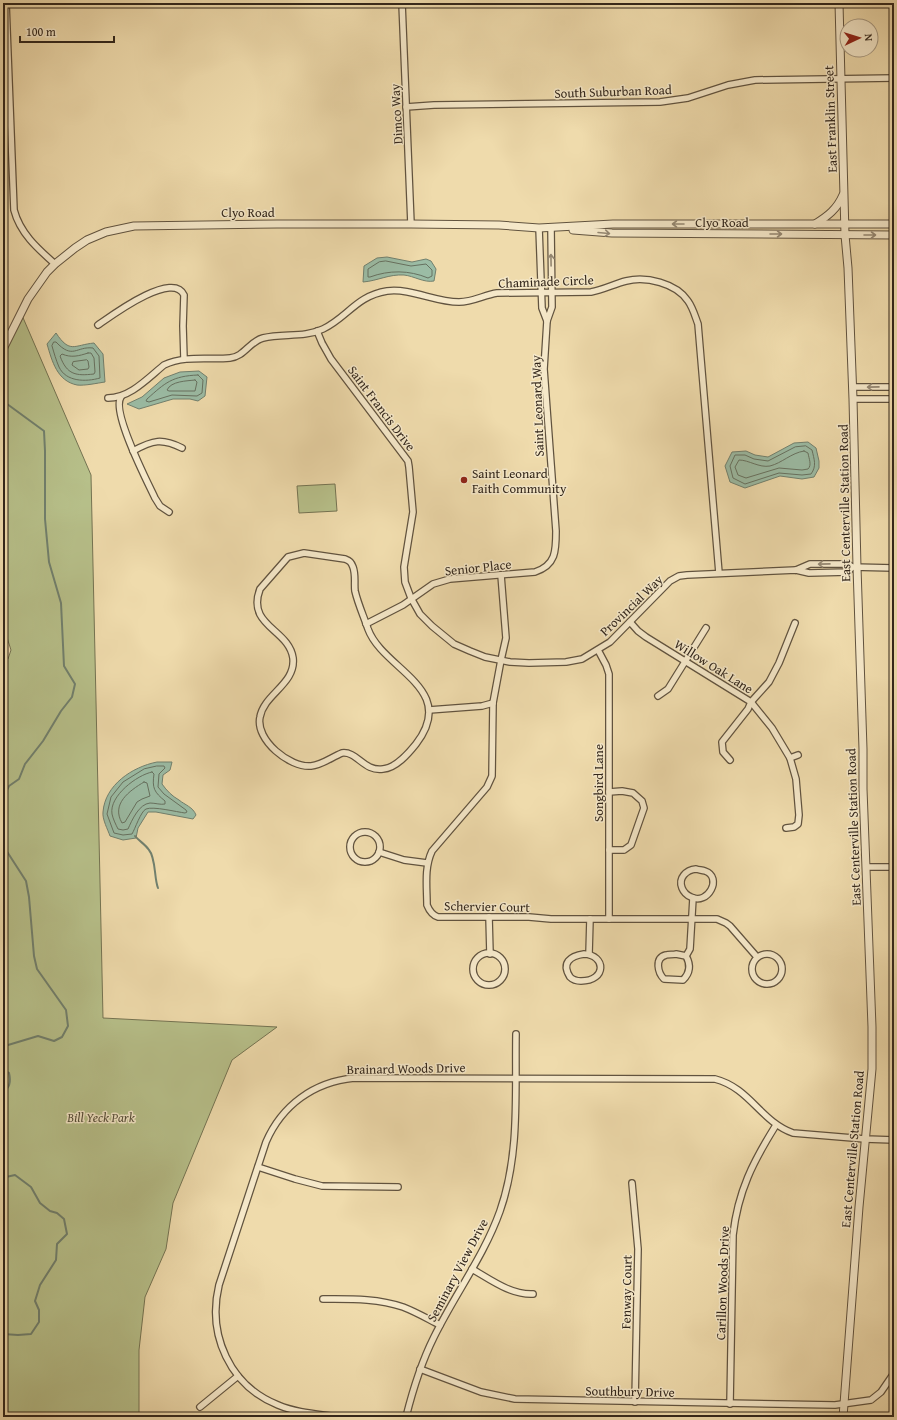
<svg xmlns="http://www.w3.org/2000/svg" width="897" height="1420" viewBox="0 0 897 1420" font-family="'Gentium Book Plus',serif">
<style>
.green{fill:#b7c08a;stroke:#747352}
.water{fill:#9bbca5;stroke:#71806e}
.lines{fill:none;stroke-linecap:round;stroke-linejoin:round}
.shore{stroke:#667160;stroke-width:1}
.stream{stroke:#71806e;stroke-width:2}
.minor-casing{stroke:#61533f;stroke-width:8}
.tertiary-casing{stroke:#61533f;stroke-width:9}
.minor{stroke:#f5e8c9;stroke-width:5.5}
.tertiary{stroke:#f5e8c9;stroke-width:7}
.oneway{stroke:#948772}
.poi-dot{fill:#8f2418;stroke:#f5e8c9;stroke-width:1.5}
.labels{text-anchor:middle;stroke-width:3;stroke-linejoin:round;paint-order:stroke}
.street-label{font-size:13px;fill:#32261b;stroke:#f5e8c9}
.poi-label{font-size:13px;fill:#32261b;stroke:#f5e8c9;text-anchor:start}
.park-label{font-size:13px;font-style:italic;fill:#534c37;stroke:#f5e8c9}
</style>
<rect width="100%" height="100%" fill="#efdbac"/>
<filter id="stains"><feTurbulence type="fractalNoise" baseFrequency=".005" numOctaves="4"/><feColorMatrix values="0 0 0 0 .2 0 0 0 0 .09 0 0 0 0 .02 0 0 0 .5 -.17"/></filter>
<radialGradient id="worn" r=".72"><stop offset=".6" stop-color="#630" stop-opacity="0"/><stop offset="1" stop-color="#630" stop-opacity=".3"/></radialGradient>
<!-- green -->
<g class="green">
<path d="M21,313L91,475L103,1018L277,1027L232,1060L173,1203L166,1249L145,1297L139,1350V1414L141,1417H3V663L8,659L11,650L3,625V349Z"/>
<path d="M335,484L337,511L299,513L297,486Z"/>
</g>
<!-- water -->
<g class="water">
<path d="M387,257L412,262L426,259L431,261L436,269L434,281C424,283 414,276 404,275C389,274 377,281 363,282L364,266L377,258Z"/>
<path d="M56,333C70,354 74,345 94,343L103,354L105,382C98,383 84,386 77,385C57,381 52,361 47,344Z"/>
<path d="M199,371L207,377L205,396L198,401L190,399H173L139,409L127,404L142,397L164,378L180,372Z"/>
<path d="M808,442L816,448L819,461V468L814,477L802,479L780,476L745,488L730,482L725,466L732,452L746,451L755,455L768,457L794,443Z"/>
<path d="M157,762H172L170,770L163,775L162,784C167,791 172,796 179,800C185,805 193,807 196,815L193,819L156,812H148L138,828L136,838L123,840L110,836C108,830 102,819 103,812C105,785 132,767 157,762Z"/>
</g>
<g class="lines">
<!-- shore -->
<g class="shore">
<path d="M386,261L411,266L426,264L432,270V276L428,278C409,270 389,270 370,277H368V269L379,262Z"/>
<path d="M54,342H56C73,360 76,346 93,348L99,356L100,378C86,382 66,382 59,367C56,360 54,353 52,346Z"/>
<path d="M88,353H91L94,358L95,372L94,374C76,376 67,375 60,356L62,354C71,358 79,356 88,353Z"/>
<path d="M87,360L88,361L89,367L88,369L79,370L72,365L73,362Z"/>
<path d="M198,375L203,380L202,393L197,396L172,395L149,402L146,401L147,399C165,383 172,376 198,375Z"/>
<path d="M195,380L197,382L195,391H169L167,390C171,381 187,381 195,380Z"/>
<path d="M806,446L812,450C814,459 817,466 811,474L802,475L779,473L745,484L733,478L730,466L735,455H745L754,459L768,461L795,447Z"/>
<path d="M804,451L808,453C809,459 812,465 808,469L802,470L779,468L746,478L738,475L735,467L739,460C749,460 759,468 770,466C782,463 791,453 804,451Z"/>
<path d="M157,766H164L165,768L159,774L158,787L164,794L186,810L187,812L185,813C177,812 153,806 146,809C141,811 135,829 132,834L123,835L114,833L107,814L111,797L123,782L144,769Z"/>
<path d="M152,772L154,774C152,788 154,792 165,801V804C161,805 155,803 150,803C139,804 132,820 128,829L123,830L118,829C116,825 113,819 112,814C109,796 137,775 152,772Z"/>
<path d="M144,782L147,783L150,796L142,799L137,802L125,822L122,823C111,804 129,791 144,782Z"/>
</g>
<!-- stream -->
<g class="stream">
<path d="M3,401L44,431L45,451V519L49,562L61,603L64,666L75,684L72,697L61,711L43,741L25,764L19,779L9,786L3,798"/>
<path d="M135,836C139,841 145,844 149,850C156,858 154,878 158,888"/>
<path d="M3,840L6,850L26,881L29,897L34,956L37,969L66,1010L68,1026L62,1037L54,1041L38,1036L8,1045L3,1049"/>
<path d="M3,1070L9,1073C11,1081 10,1088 3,1092"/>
<path d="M3,1185L6,1177L15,1175L31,1187L40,1203L50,1211L57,1213L64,1219L67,1234L57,1244L56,1260L40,1285L35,1301L39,1310V1322L31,1334L18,1335L3,1334"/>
</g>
<defs>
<g id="minor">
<path d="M6,3L14,210C20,233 37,248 55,264"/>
<path d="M402,3L411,224"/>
<path d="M406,107L434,105L660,102L688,98L728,85L755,80L894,78"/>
<path d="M539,228L542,308L547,321"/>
<path d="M98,325C111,316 173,270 184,295L183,326L184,359"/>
<path d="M317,331L322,343L331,359L408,461L409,467L413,512L404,567L405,582L411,598L420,614L432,626L454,644L470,651L485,657L510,662L529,663L566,662L582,659L610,642L670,581L679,576L687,575L796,570L809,573L848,572L852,567"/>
<path d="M853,387H894"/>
<path d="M121,397C111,411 147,481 155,498L160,506L169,512"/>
<path d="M108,398C130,398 148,378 164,365C185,355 208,360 230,358C244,357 250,341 263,338C283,333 304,338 323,329C348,317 356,296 387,291C411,288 435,302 459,302C473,302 484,295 497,293L591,292C603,290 614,284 626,281C646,276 676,283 688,301C693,308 695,316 698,324L719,573"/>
<path d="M853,399H894"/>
<path d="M133,451C153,440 162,438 182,448"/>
<path d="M304,553L345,559C350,561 351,562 353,567C356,575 354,584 355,591C358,604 364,617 368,629C383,670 459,688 416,744C408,754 396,768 383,769C364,772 357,751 342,753C332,757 322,765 311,766C290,768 255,740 260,717C264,694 296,684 293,658C289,629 246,626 260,589L288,557Z"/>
<path d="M796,570L810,564H848L852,567L894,568"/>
<path d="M501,575L506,638L501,660L493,703L492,776L487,787L432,851C424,868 427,887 427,905C429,910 432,915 438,917H529L551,919H717L726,923L730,926L757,957"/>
<path d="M630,622L638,631L646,637L751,702L772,728L790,758L796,779L799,815L798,824L794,827L786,828"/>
<path d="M366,624L403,605L433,584L450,579L535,572C556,565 556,551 556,531L544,369L547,321L552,307L551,228"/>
<path d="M598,650L606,665L609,674V919"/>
<path d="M658,696L668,689L706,628"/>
<path d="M429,710L482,706L493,703"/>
<path d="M790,758L798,755"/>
<path d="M730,760L723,752L722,742L748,709L751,702L769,682L779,663L795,623"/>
<circle cx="365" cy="847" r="15"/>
<path d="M609,850H624L631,845L644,808L642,801L633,793L622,791L609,792"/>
<path d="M379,852L404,860L427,863"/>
<path d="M866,867H894"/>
<path d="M696,869C699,870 702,870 705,871C723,877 708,906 691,897C686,895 684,893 682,888C678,878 686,870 696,869Z"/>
<path d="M489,917L490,954"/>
<circle cx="489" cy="969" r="16"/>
<circle cx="767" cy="969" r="15"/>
<path d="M584,954C606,955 607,981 581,981C577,981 573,980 570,977C561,963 570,956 584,954Z"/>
<path d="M589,954L590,919"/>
<path d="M676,954L686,956C691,965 690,973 683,980L664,979C658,973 654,958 666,955C669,954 673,955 676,954Z"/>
<path d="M686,956L690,949L693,898"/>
<path d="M258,1167L295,1179L322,1186L398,1187"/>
<path d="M632,1183L638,1249L635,1402"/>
<path d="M472,1269C491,1280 511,1295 533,1294"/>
<path d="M323,1299C350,1299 377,1298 403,1307C416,1312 428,1319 440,1325"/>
<path d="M420,1369L481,1392L515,1399L835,1405L871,1400L881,1392L894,1373"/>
<path d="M730,1404L733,1235C738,1191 753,1162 776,1125"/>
<path d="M200,1407L238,1376"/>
<path d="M338,1417C318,1414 297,1413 278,1405C230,1386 207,1335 219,1285L266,1142C282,1105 314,1082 354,1078L715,1079C750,1088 760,1121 793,1133L865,1139L894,1140"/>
<path d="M406,1417C413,1389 421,1363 434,1337C455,1294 484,1256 500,1211C520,1154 515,1093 516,1034"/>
</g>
<g id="tertiary">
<path d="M839,3L845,235L848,268L853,399L857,567L863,749V789L872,1027V1069L859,1207L843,1417"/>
<path d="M815,224C828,216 837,209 843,195"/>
<path d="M573,230L612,233L894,235"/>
<path d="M3,349L28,299L47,272L55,264L75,248L87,240L106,232L134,226L277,224H411L499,225L539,228L613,224H894"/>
</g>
</defs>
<!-- minor casing -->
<use href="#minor" class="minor-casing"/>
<!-- tertiary casing -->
<use href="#tertiary" class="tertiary-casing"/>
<!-- minor -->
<use href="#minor" class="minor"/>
<!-- tertiary -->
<use href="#tertiary" class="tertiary"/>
</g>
<!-- one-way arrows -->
<defs><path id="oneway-shaft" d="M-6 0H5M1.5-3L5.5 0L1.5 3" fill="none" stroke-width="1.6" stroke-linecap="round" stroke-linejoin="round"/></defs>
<g class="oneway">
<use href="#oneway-shaft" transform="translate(678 224) rotate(-180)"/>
<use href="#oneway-shaft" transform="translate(604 233) rotate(5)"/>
<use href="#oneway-shaft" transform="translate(776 234)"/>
<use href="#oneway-shaft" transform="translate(870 235)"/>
<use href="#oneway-shaft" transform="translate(551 260) rotate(-91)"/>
<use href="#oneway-shaft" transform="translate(873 387) rotate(179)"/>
<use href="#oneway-shaft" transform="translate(824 564) rotate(179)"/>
</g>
<!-- markers -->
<circle class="poi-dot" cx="464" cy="480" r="4"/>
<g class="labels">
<!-- street labels -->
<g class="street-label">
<text transform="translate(613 91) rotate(-2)" y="5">South Suburban Road</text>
<text transform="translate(396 114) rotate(-93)" y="5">Dimco Way</text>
<text transform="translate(830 119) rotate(-92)" y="5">East Franklin Street</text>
<text x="248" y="217">Clyo Road</text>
<text x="722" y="227">Clyo Road</text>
<text transform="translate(546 281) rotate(-2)" y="5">Chaminade Circle</text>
<text transform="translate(537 406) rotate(-92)" y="5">Saint Leonard Way</text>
<text transform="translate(382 408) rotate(53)" y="5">Saint Francis Drive</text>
<text transform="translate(844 503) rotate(-91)" y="5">East Centerville Station Road</text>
<text transform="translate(478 567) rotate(-6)" y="5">Senior Place</text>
<text transform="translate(631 605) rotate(-44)" y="5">Provincial Way</text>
<text transform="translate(714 666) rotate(32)" y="5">Willow Oak Lane</text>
<text transform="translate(598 783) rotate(-90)" y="5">Songbird Lane</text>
<text transform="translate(853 827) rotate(-92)" y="5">East Centerville Station Road</text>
<text transform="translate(487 906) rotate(1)" y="5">Schervier Court</text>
<text transform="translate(406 1068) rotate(-1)" y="5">Brainard Woods Drive</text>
<text transform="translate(852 1149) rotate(-85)" y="5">East Centerville Station Road</text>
<text transform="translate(457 1270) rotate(-62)" y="5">Seminary View Drive</text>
<text transform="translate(722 1283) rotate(-88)" y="5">Carillon Woods Drive</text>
<text transform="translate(626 1292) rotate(-89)" y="5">Fenway Court</text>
<text transform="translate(630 1391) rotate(1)" y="5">Southbury Drive</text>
</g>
<!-- poi labels -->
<g class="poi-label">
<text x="472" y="478">Saint Leonard<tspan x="472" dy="15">Faith Community</tspan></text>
</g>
<!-- park labels -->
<g class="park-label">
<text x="101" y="1122">Bill Yeck Park</text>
</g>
</g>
<!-- margin -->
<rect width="897" height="1420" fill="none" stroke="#efdbac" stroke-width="16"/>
<rect x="4" y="4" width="889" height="1412" fill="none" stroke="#32261b" stroke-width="2"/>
<rect x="8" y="8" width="881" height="1404" fill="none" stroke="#32261b"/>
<!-- north arrow -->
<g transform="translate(859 38) rotate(86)"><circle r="19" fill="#f5e8c9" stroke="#a79a83"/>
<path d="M0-3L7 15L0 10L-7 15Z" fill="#8f2418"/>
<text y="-6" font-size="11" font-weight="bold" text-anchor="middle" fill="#32261b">N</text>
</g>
<!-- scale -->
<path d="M20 36v6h94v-6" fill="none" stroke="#32261b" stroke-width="2"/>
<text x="26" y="36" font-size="12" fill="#32261b" stroke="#f5e8c9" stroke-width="3" paint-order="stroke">100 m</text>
<rect width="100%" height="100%" filter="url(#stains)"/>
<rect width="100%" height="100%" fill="url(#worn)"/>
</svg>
